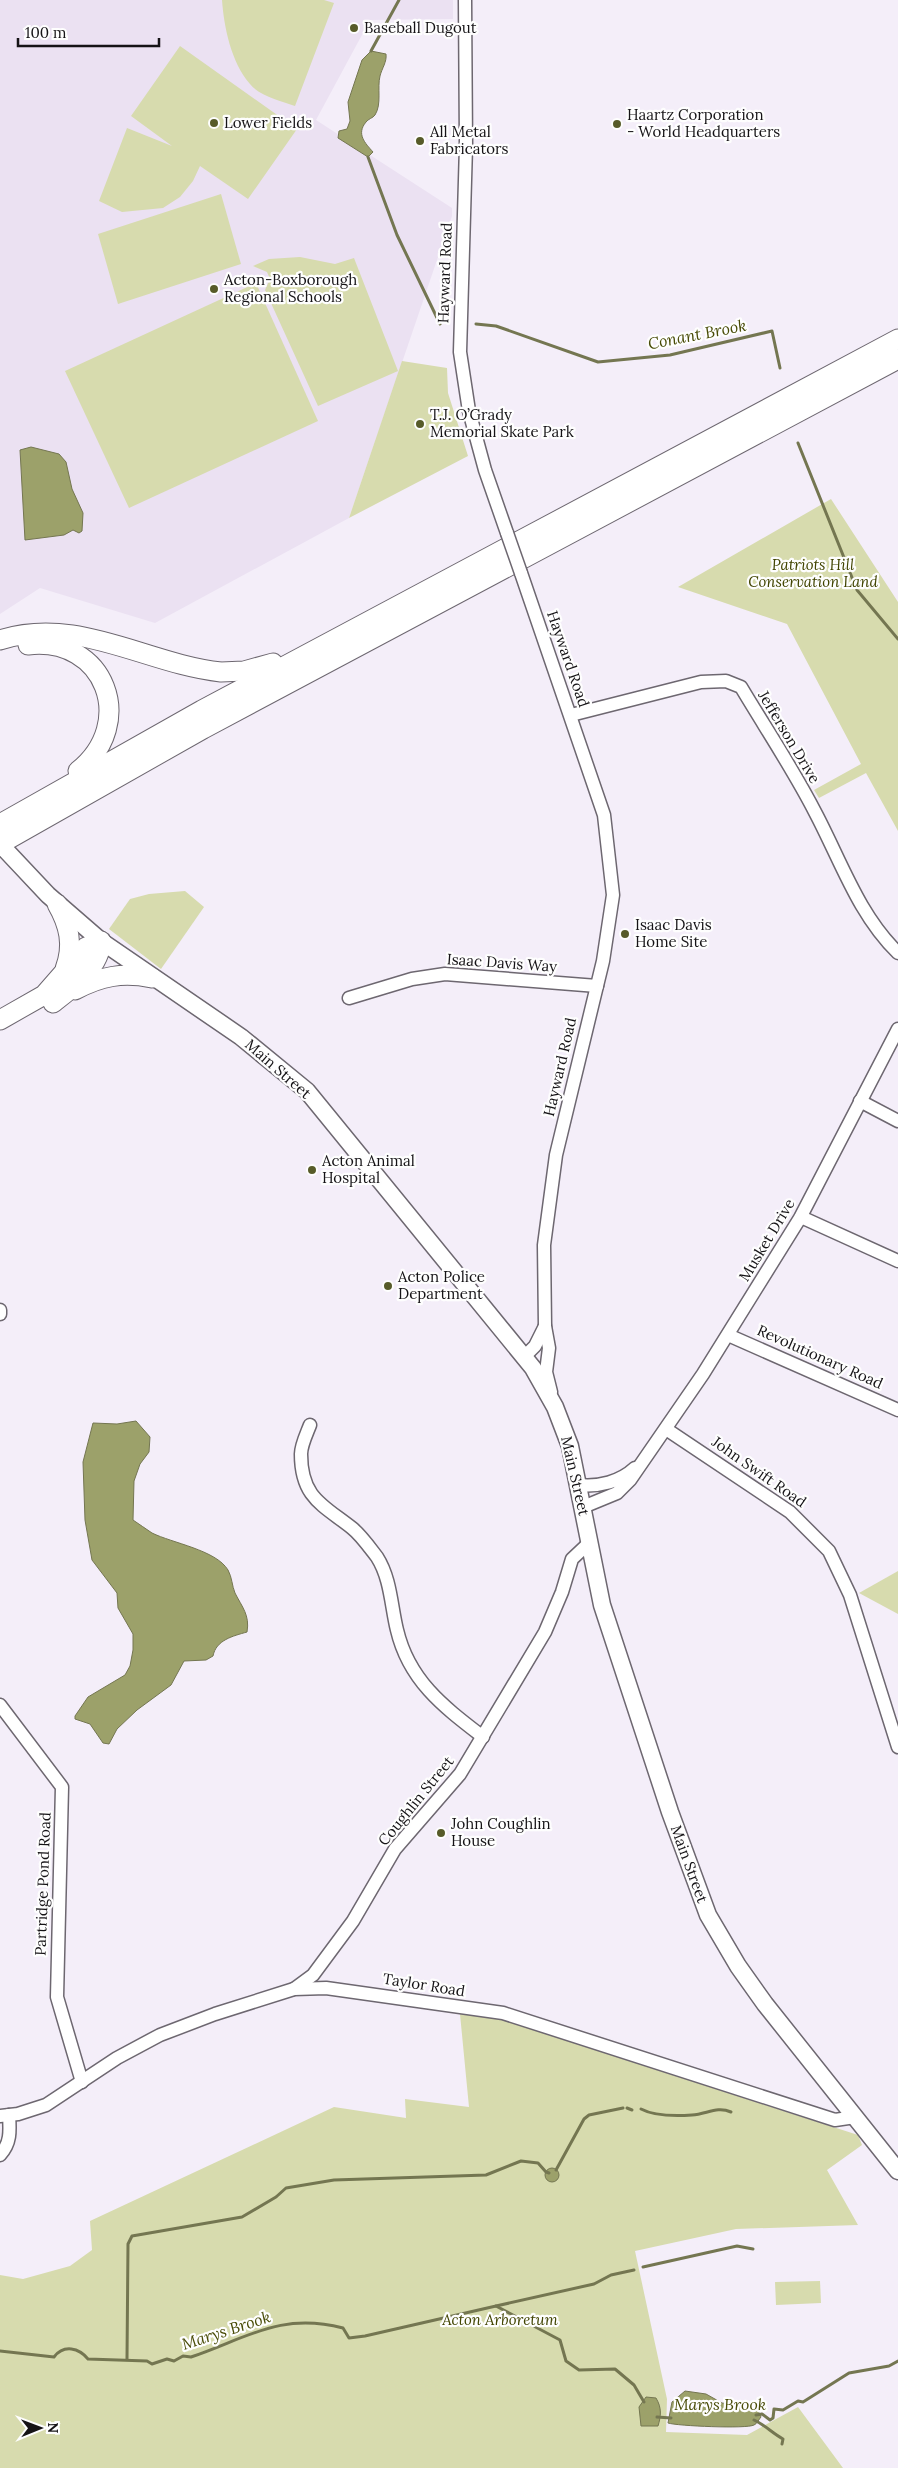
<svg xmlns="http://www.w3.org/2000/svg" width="898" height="2468" viewBox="0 0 898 2468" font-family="Lora,serif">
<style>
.built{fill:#ebe1f2}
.green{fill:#d7dbae}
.water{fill:#9ca16a;stroke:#747651}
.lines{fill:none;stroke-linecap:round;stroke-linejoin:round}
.stream{stroke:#747651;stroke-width:3}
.minor-casing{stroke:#6d6770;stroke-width:15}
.major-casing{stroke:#6d6770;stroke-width:19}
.highway-casing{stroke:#6d6770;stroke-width:21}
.minor{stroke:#fff;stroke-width:12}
.major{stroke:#fff;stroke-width:16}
.highway{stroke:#fff;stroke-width:19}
.minor-bridge-casing{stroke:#6d6770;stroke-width:15;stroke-linecap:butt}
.minor-bridge{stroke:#fff;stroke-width:12}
.poi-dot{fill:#575b29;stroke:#fefefe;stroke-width:2}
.labels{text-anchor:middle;stroke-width:4.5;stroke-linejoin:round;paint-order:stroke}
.poi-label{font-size:15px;fill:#151316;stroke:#fefefe;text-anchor:start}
.street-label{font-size:15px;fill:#151316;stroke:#fefefe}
.park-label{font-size:15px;font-style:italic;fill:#414400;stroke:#fefefe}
.water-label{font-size:16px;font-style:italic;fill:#484b06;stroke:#fefefe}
</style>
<rect width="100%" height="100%" fill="#f4eef9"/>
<!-- built -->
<path class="built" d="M0,0H453V19L370,20L316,120L452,208V216L349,518L155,623L40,588L0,614Z"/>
<!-- green -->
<g class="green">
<path d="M222,0H324L334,3L295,106C282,101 259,96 250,84C231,62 224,27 222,0Z"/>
<path d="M180,46L297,129L248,199L200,166L193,181L180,197L163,208L122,212L99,201L127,128L172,146L131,116Z"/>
<path d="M221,194L241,264L118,304L98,234Z"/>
<path d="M300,257L335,264L354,258L398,371L318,406L265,290L270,279L267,272L253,266L269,259Z"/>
<path d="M256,283L318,421L129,508L65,371Z"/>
<path d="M402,361L447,368L448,393L468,456L349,518Z"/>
<path d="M831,499L898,602V831L866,773L819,798L814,790L861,764L787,624L678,587Z"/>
<path d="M185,891L204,907L161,969L109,929L130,899L149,894Z"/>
<path d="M898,1571V1614L859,1593Z"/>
<path d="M460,2014L497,2018L858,2135L862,2145L827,2170L858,2225L736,2229L635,2251L667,2399L666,2432L747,2435L798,2407L843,2468H0V2275L23,2279L70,2266L92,2250L90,2221L334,2107L406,2118L405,2099L469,2107Z"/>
<path d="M820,2281L821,2303L776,2305L775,2282Z"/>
</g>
<!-- water -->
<g class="water">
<path d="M371,51L386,54C387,62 382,68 380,76C377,88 382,104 375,115C373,118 368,119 366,122C356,134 365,143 373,152L368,157L338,138L339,131L347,129L350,121L348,102L362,60Z"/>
<path d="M31,447L59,454L66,462L72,489L83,513L82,531L79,533L73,530L64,535L25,540L20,450Z"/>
<path d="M136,1421L150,1437L149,1452L140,1464L134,1481L133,1520C139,1524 146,1529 152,1533C172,1543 216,1550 228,1570C232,1577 232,1586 235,1593C242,1607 250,1615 247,1632C233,1636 216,1640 213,1656L206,1660L184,1661L171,1685L137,1710L117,1729L109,1744L103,1743L90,1724L75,1719V1716L88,1697L125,1675L130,1666L133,1650V1634L118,1608L117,1593L92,1560L85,1520L83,1462L93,1423L117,1424Z"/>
<circle cx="552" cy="2175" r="7"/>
<path d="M685,2391L706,2394L722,2403L757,2408L761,2417C759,2419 757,2424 754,2425C747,2429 677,2426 668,2423L672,2402Z"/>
<path d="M646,2397L656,2398C662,2408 661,2416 658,2426H641L639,2407Z"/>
</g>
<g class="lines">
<!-- stream -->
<g class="stream">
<path d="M371,51L399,0"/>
<path d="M368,157L397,235L440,324"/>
<path d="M476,324L496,326L598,362L670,355L772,331L780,368"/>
<path d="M798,443L857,590L898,639"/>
<path d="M627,2108L632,2110"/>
<path d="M641,2109C654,2116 677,2116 692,2115C707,2114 717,2106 731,2112"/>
<path d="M556,2170L584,2119L589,2115L623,2108"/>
<path d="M643,2267L737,2246L753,2249"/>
<path d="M496,2306L594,2284L611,2275L634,2270"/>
<path d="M0,2351L54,2357C64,2344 79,2348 88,2359L147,2361L152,2364L167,2359L174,2361L183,2356L191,2357C247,2338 280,2312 343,2328L349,2338L365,2336L496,2306L560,2340L566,2361L579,2370L615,2369L634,2385L644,2402"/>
<path d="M127,2359L128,2244L132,2236L242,2217L276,2197L286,2188L334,2180L486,2175L521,2161L538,2163L546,2172L549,2173"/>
<path d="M756,2415L762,2414L770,2420L773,2418L774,2409L783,2410L798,2401L803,2402L849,2373L889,2366L898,2361"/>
<path d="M657,2417L671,2418"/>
<path d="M754,2420C765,2425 772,2433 783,2439L782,2444"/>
</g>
<defs>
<g id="minor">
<path d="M465,0L466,146L460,352L469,411L485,470L507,533"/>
<path d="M521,573L604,815L613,895L603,961L556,1155L544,1245L545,1326L549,1348L546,1372L551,1392"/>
<path d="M571,715L701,682L726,681L741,687C766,729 793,769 815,812C841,861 858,914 898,953"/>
<path d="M349,998L412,979L445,974L597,986"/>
<path d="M860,1101L898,1121"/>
<path d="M801,1217L898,1261"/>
<path d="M0,1310V1314"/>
<path d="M728,1335L898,1410"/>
<path d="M524,1357L535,1346L545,1326"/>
<path d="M310,1425C307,1433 301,1445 301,1454C301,1498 323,1505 352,1528C361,1535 370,1548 377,1557C391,1579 391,1606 397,1630C409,1681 444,1707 483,1737"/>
<path d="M666,1429L790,1512L829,1551L850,1595L898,1747"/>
<path d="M579,1485C599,1487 620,1482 635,1468"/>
<path d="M583,1507L617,1493L630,1480L703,1374L800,1218L898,1029"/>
<path d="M0,1705L62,1787L57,1997L82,2082"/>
<path d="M294,1989L313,1975L353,1921L395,1849L460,1774L545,1632L562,1592L572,1559L589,1543"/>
<path d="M0,2116L18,2114L46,2105L117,2058L160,2035L215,2014L294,1989L326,1988L503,2013L835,2120L855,2117"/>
<path d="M0,2155C11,2143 10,2131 9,2115"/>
</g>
<path id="major" d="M0,844L48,895L101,941L241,1037L307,1091L533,1368L555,1407L570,1446L602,1605L670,1812L708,1915L738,1966L765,2004L898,2171"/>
<g id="highway">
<path d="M0,640C77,615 146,664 221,672L244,671L273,663"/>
<path d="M28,645C105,636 138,723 78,771"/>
<path d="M0,824L202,710L898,339"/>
<path d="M0,844L203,729L898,359"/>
<path d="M57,904C69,925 74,945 65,969"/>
<path d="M75,990C101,976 123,972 152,978"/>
<path d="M0,1020L44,995L86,947L101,941C101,967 71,989 53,1003"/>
</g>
</defs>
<!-- minor casing -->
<use href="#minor" class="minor-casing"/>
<!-- major casing -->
<use href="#major" class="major-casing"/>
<!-- highway casing -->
<use href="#highway" class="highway-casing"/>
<!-- minor -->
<use href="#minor" class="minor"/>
<!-- major -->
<use href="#major" class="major"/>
<!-- highway -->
<use href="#highway" class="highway"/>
<defs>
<path id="minor-bridge" d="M507,533L521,573"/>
</defs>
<!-- minor-bridge casing -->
<use href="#minor-bridge" class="minor-bridge-casing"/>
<!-- minor-bridge -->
<use href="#minor-bridge" class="minor-bridge"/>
</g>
<!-- markers -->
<g class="poi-dot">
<circle cx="354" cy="28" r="5"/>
<circle cx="214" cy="123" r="5"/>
<circle cx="617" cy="124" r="5"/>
<circle cx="420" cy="141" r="5"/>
<circle cx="214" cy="289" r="5"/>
<circle cx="420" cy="424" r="5"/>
<circle cx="625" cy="934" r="5"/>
<circle cx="312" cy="1170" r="5"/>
<circle cx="388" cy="1286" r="5"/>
<circle cx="441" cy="1833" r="5"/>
</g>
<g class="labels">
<!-- poi labels -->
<g class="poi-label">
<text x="364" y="33">Baseball Dugout</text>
<text x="627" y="120">Haartz Corporation<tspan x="627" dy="17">- World Headquarters</tspan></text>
<text x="224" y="128">Lower Fields</text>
<text x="430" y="137">All Metal<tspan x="430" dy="17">Fabricators</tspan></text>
<text x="224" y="285">Acton-Boxborough<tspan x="224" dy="17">Regional Schools</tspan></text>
<text x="430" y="420">T.J. O’Grady<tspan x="430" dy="17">Memorial Skate Park</tspan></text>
<text x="635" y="930">Isaac Davis<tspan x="635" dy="17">Home Site</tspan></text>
<text x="322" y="1166">Acton Animal<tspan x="322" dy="17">Hospital</tspan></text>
<text x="398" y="1282">Acton Police<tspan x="398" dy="17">Department</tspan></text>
<text x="451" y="1829">John Coughlin<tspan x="451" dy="17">House</tspan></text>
</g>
<!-- street labels -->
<g class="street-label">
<text transform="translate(445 273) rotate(-88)" y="5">Hayward Road</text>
<text transform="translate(568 659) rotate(71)" y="5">Hayward Road</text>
<text transform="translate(789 737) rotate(59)" y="5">Jefferson Drive</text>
<text transform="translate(502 963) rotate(4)" y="5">Isaac Davis Way</text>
<text transform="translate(560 1067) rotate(-77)" y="5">Hayward Road</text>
<text transform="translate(278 1069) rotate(41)" y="5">Main Street</text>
<text transform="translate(767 1240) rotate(-59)" y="5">Musket Drive</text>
<text transform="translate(820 1357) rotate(24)" y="5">Revolutionary Road</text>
<text transform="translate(759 1472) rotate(35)" y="5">John Swift Road</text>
<text transform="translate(575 1476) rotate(77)" y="5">Main Street</text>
<text transform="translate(416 1801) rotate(-51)" y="5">Coughlin Street</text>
<text transform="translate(689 1864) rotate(70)" y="5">Main Street</text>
<text transform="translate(43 1884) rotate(-88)" y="5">Partridge Pond Road</text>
<text transform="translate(424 1985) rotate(9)" y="5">Taylor Road</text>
</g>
<!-- park labels -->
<g class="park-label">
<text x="813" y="570">Patriots Hill<tspan x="813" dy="17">Conservation Land</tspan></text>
<text x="500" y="2325">Acton Arboretum</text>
</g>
<!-- water labels -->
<g class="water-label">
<text transform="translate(697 334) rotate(-11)" y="6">Conant Brook</text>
<text transform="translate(226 2330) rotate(-18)" y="6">Marys Brook</text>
<text x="720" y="2410">Marys Brook</text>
</g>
</g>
<!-- north arrow -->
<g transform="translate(40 2428) rotate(89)" stroke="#fefefe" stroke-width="4" paint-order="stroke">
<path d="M0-4L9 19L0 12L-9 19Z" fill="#151316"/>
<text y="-8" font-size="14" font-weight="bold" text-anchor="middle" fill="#151316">N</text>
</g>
<!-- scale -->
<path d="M18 38v8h141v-8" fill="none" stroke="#151316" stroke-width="2.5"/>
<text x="25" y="38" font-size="15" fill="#151316" stroke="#fefefe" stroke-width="4" paint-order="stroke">100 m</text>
</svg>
